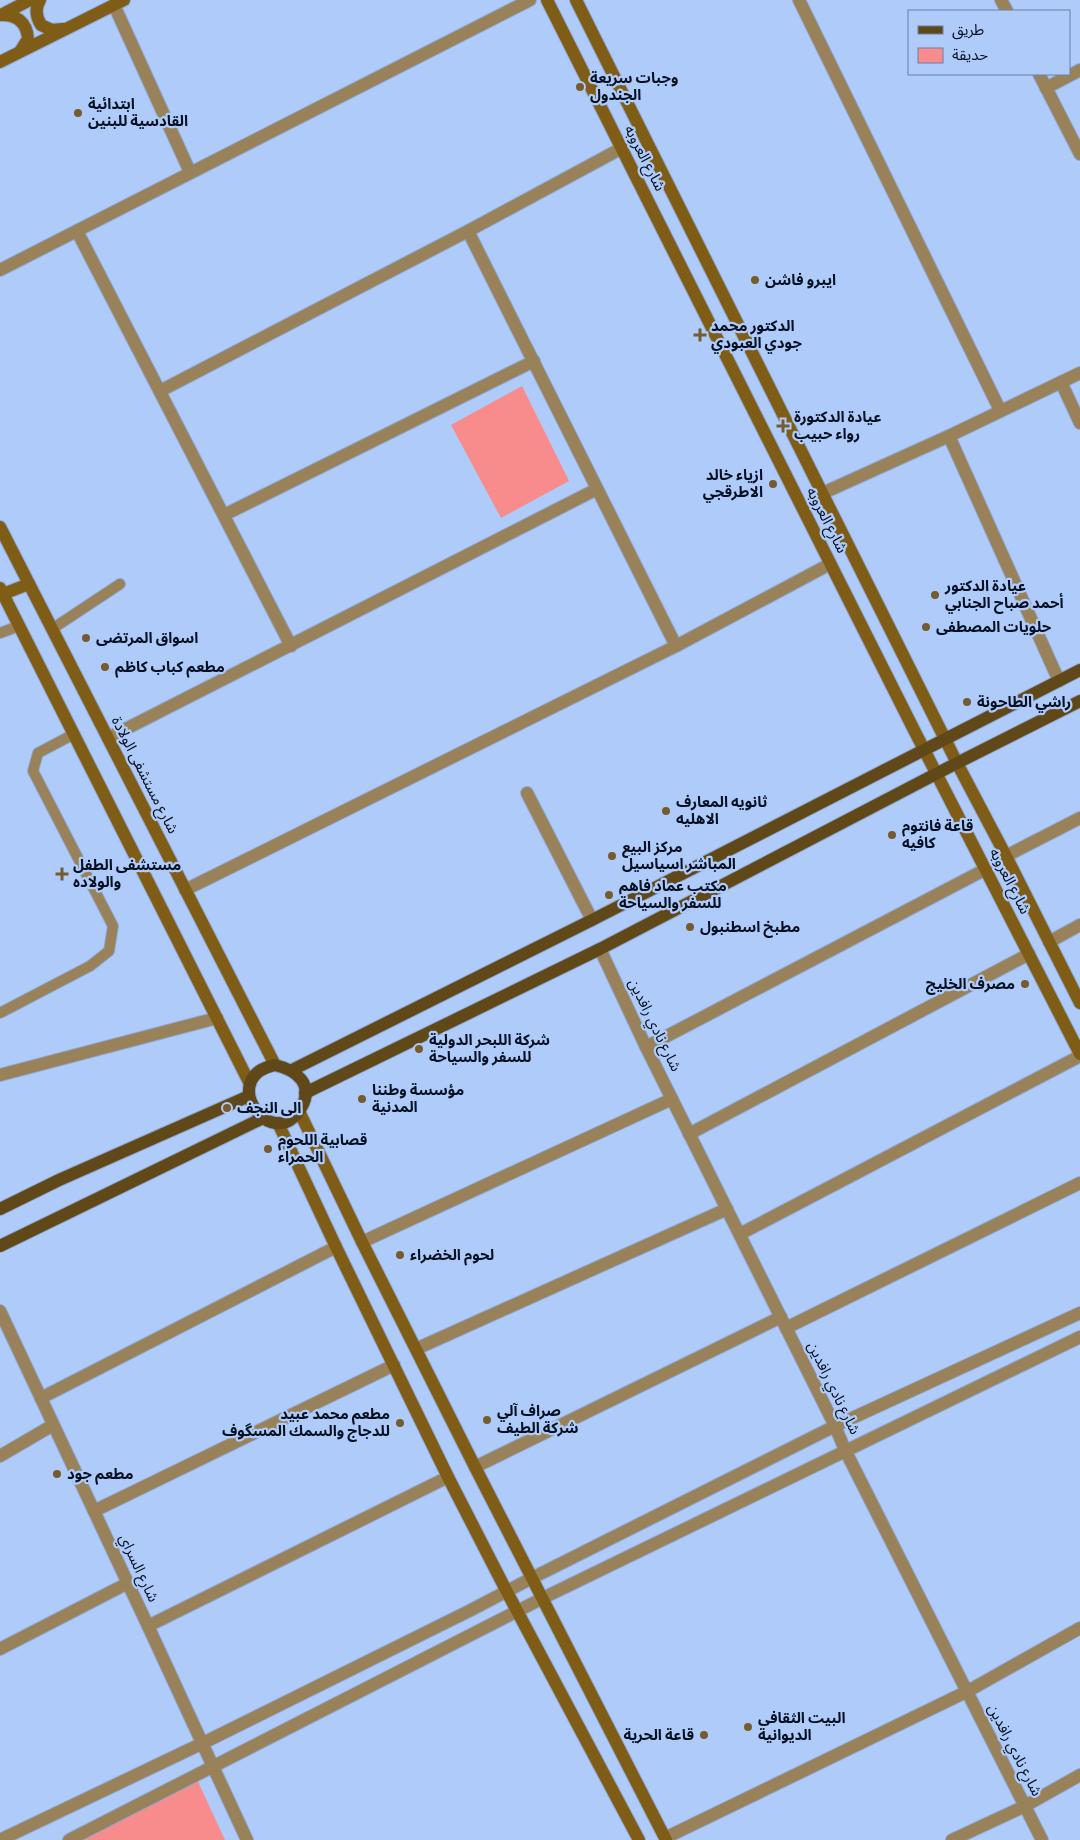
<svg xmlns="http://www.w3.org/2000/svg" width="1080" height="1840" viewBox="0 0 1080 1840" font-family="Manrope,'Noto Sans Arabic',sans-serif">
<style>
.green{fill:#f88c8c}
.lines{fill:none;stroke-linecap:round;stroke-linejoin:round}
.service-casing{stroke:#90a9d2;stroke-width:12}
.minor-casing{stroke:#90a9d2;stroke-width:14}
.tertiary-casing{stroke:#90a9d2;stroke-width:14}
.secondary-casing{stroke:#90a9d2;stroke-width:14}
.primary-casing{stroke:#90a9d2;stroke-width:14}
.service{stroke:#998159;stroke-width:10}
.minor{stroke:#998159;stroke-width:12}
.tertiary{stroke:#998159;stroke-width:12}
.secondary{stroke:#805d16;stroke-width:12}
.primary{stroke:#614819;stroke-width:12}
.poi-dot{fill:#755b2d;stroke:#afcbf9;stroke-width:2}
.labels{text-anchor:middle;stroke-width:4.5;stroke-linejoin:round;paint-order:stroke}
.poi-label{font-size:15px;font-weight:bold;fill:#051023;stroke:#afcbf9;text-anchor:start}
.street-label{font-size:15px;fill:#051023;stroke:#afcbf9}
</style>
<rect width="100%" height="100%" fill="#afcbf9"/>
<!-- green -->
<g class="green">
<path d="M522,386L569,481L501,518L451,425Z"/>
<path d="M194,1773L225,1840H72Z"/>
</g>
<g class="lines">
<defs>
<g id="service">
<path d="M52,629L120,584"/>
<path d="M0,633L19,626"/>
<path d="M0,1013L90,966L109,951L113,926L33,771L38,753L74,734"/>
</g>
<g id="minor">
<path d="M799,0L1000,410"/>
<path d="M1001,0L1007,11"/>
<path d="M114,5L190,172"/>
<path d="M1039,74L1080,154"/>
<path d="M1046,88L1080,70"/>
<path d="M77,231L291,646"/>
<path d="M468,231L676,646"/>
<path d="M0,270L530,0"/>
<path d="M1061,382L1080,423"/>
<path d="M160,391L468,231L622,148"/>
<path d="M949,436L1059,681"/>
<path d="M823,493L949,436L1080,373"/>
<path d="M224,515L534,361"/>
<path d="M108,738L597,489"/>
<path d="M527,793L592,920"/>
<path d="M1006,856L1080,818"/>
<path d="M185,890L676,646L830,564"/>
<path d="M1049,942L1080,925"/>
<path d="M646,1047L986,869"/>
<path d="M0,1075L217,1018"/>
<path d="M689,1134L1029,954"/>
<path d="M740,1234L1080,1056"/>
<path d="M362,1242L672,1099"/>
<path d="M0,1311L148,1626L247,1840"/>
<path d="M786,1328L1080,1183"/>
<path d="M416,1349L727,1209"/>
<path d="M41,1398L336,1247"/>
<path d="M0,1456L53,1425"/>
<path d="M475,1467L781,1317"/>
<path d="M94,1511L394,1365"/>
<path d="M148,1626L448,1477"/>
<path d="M0,1649L128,1583"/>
<path d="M665,1838L968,1691L1080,1628"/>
<path d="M952,1840L1025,1806L1080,1775"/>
</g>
<g id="tertiary">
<path d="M600,949L646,1047L835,1426L845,1450L1042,1840"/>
<path d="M0,1840L203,1743L471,1610L532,1578L835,1426L1080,1313"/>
<path d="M69,1840L543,1598L1080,1337"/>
</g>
<g id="secondary">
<path d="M40,0C35,8 36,17 41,25L52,30L63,29"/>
<path d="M547,0L914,730L1080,1054"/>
<path d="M576,0L957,763L1006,856L1080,1003"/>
<path d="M0,15C16,14 27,22 28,39L21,50"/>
<path d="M1,15L30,0"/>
<path d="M0,62L124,0"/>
<path d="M0,527L275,1065"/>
<path d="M0,588L250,1084"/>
<path d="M3,594L29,584"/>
<path d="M299,1111L362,1242L475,1467L666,1840"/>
<path d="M278,1123L336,1247L448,1477L507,1592L639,1840"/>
</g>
<g id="primary">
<path d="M275,1065C296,1070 315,1084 301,1108C272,1156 216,1077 275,1065Z"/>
<path d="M292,1070L592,920L1080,670"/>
<path d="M305,1093L600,949L957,763L1080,701"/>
<path d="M0,1209L59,1180L249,1096"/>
<path d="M0,1246L263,1118"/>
</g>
</defs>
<!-- service casing -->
<use href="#service" class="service-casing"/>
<!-- minor casing -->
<use href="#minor" class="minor-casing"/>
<!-- tertiary casing -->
<use href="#tertiary" class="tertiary-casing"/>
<!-- secondary casing -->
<use href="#secondary" class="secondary-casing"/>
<!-- primary casing -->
<use href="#primary" class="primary-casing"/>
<!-- service -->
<use href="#service" class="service"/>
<!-- minor -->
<use href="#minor" class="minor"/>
<!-- tertiary -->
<use href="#tertiary" class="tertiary"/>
<!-- secondary -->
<use href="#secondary" class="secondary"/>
<!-- primary -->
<use href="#primary" class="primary"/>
</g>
<!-- markers -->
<g class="poi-dot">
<circle cx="580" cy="87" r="5"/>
<circle cx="78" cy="113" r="5"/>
<circle cx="755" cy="280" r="5"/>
<path d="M697.5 327.5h5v5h5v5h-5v5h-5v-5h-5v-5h5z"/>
<path d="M780.5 418.5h5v5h5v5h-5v5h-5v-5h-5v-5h5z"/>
<circle cx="773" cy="484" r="5"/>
<circle cx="935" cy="595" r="5"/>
<circle cx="926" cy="627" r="5"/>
<circle cx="86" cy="638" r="5"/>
<circle cx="105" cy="667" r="5"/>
<circle cx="967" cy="702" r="5"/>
<circle cx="666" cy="811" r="5"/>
<circle cx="892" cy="835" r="5"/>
<circle cx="612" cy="856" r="5"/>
<path d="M59.5 866.5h5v5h5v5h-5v5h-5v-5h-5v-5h5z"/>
<circle cx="609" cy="895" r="5"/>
<circle cx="690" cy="927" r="5"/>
<circle cx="1025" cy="984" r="5"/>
<circle cx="419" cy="1049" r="5"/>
<circle cx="362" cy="1099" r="5"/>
<circle cx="227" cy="1108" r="5"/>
<circle cx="268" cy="1149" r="5"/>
<circle cx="400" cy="1255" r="5"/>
<circle cx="487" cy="1420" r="5"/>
<circle cx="400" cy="1423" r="5"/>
<circle cx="57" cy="1474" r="5"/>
<circle cx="748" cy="1727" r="5"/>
<circle cx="704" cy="1735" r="5"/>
</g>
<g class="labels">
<!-- poi labels -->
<g class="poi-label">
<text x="590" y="83">وجبات سريعة<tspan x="590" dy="17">الجندول</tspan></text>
<text x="88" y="109">ابتدائية<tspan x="88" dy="17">القادسية للبنين</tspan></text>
<text x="765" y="285">ايبرو فاشن</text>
<text x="711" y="331">الدكتور محمد<tspan x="711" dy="17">جودي العبودي</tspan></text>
<text x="794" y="422">عيادة الدكتورة<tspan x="794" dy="17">رواء حبيب</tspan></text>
<text x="763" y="480" text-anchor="end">ازياء خالد<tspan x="763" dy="17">الاطرقجي</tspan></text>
<text x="945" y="591">عيادة الدكتور<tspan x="945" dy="17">أحمد صباح الجنابي</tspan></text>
<text x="936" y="632">حلويات المصطفى</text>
<text x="96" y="643">اسواق المرتضى</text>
<text x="115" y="672">مطعم كباب كاظم</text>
<text x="977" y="707">راشي الطاحونة</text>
<text x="676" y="807">ثانويه المعارف<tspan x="676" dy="17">الاهليه</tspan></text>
<text x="902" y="831">قاعة فانتوم<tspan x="902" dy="17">كافيه</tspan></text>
<text x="622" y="852">مركز البيع<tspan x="622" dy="17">المباشر اسياسيل</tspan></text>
<text x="73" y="870">مستشفى الطفل<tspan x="73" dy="17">والولاده</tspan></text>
<text x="619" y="891">مكتب عماد فاهم<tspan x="619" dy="17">للسفر والسياحة</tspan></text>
<text x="700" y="932">مطبخ اسطنبول</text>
<text x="1015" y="989" text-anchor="end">مصرف الخليج</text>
<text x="429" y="1045">شركة اللبحر الدولية<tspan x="429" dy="17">للسفر والسياحة</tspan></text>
<text x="372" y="1095">مؤسسة وطننا<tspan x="372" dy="17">المدنية</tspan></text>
<text x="237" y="1113">الى النجف</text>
<text x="278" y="1145">قصابية اللحوم<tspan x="278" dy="17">الحمراء</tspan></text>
<text x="410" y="1260">لحوم الخضراء</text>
<text x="497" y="1416">صراف آلي<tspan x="497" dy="17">شركة الطيف</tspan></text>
<text x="390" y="1419" text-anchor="end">مطعم محمد عبيد<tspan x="390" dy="17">للدجاج والسمك المسگوف</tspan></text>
<text x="67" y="1479">مطعم جود</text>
<text x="758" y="1723">البيت الثقافي<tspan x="758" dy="17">الديوانية</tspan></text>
<text x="694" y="1740" text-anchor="end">قاعة الحرية</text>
</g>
<!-- street labels -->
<g class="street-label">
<text transform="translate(645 158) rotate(63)" y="5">شارع العروبه</text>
<text transform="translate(827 520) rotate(63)" y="5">شارع العروبه</text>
<text transform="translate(145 775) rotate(63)" y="5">شارع مستشفى الولادة</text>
<text transform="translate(1010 881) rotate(63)" y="5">شارع العروبه</text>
<text transform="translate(655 1025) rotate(64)" y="5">شارع نادي رافدين</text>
<text transform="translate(834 1388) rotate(64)" y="5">شارع نادي رافدين</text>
<text transform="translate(139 1568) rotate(65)" y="5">شارع السراي</text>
<text transform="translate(1015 1750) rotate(63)" y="5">شارع نادي رافدين</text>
</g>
</g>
<!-- legend -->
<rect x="908" y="10" width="162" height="65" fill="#afcbf9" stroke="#6b80a3"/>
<rect x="918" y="26" width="25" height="8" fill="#614819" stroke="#6b80a3"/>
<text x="952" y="35" font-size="15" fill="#051023">طريق</text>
<rect x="918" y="48" width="25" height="15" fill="#f88c8c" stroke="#6b80a3"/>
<text x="952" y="60" font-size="15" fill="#051023">حديقة</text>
</svg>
